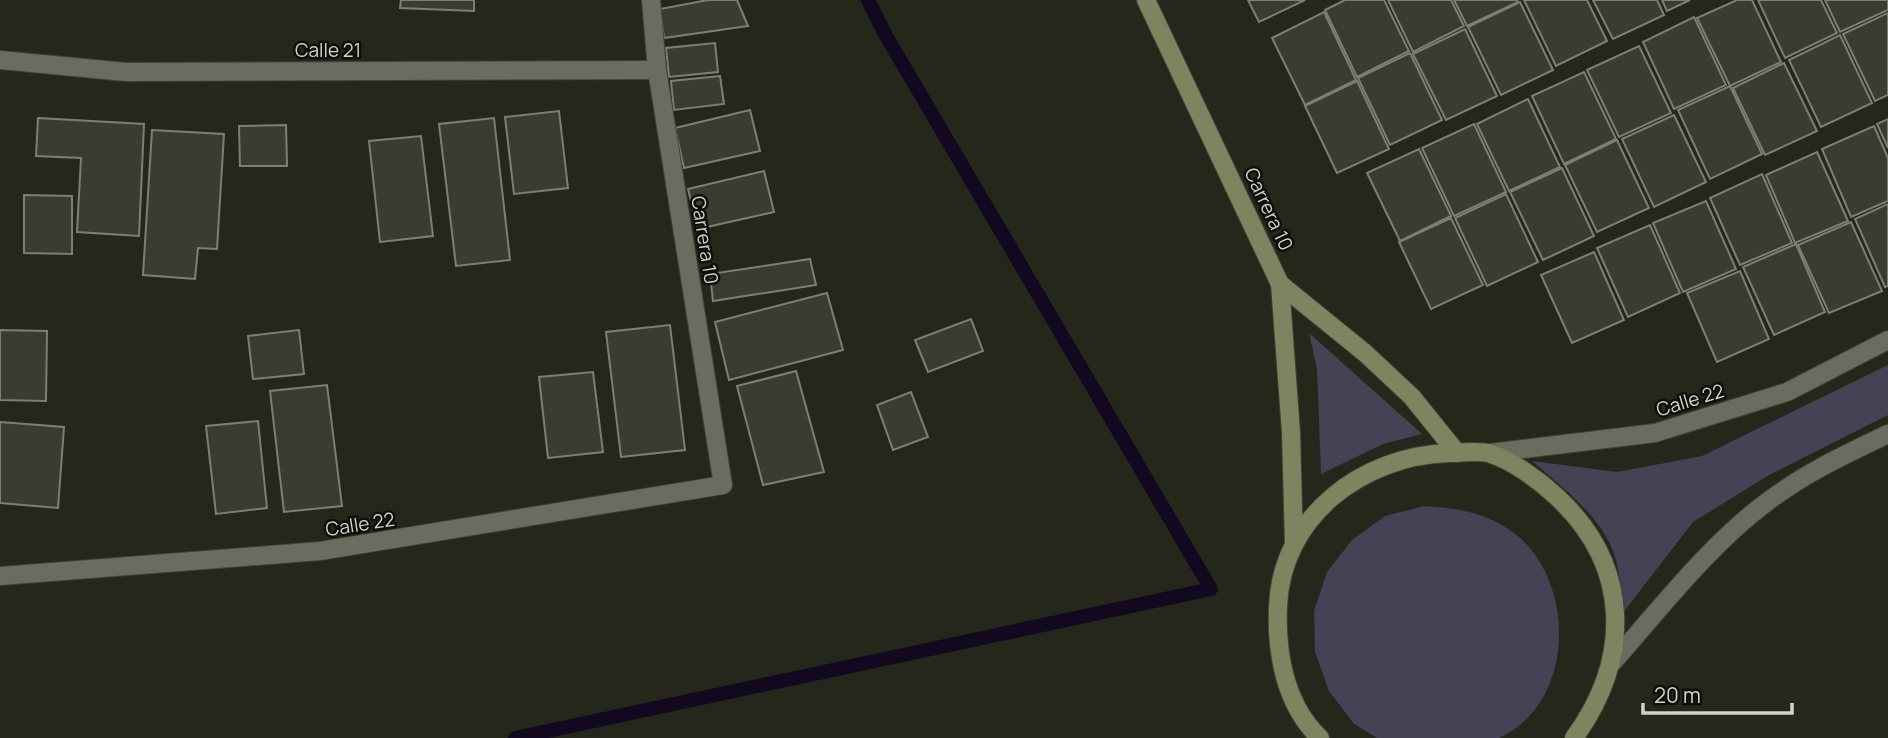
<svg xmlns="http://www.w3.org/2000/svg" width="1888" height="738" viewBox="0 0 1888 738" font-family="Manrope,sans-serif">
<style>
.green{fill:#464154}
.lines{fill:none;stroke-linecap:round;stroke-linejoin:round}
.stream{stroke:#120921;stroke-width:14}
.building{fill:#3a3c2f;stroke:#7d7f71;stroke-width:2}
.street-casing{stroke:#414239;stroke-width:20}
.secondary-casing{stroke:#414239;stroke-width:20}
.street{stroke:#6b6c5f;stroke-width:18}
.secondary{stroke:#80835f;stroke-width:18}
.labels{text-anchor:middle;stroke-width:5;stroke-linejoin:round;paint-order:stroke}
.street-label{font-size:19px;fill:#d1d2ca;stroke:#0f0f0a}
</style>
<rect width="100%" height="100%" fill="#26271b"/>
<!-- green -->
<g class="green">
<path d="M1309,333L1422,434L1383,444L1321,474L1317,369Z"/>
<path d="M1888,365V415L1769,475L1693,522L1619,618C1619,602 1621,584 1618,569C1611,523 1564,489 1532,461L1617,472L1702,456Z"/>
<path d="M1425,506C1453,508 1477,511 1502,525C1577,567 1580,701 1499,738H1377L1354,724L1329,691L1315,652L1314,611L1327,572L1352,540L1385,516Z"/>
</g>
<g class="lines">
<!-- stream -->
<path class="stream" d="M515,738L1211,589L885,34L868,0"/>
</g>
<!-- building -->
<g class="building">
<path d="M401,0H474V11L400,8Z"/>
<path d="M708,0H737L748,26L664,38L660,9Z"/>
<path d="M1248,0H1305L1259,22Z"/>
<path d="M1345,0H1384L1409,51L1357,77L1325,10Z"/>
<path d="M1388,0H1451L1464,26L1413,52Z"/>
<path d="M1454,0H1517L1518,2L1467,26Z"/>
<path d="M1524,0H1587L1607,41L1556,66Z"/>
<path d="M1593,0H1657L1664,15L1613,39Z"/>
<path d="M1662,0H1690L1667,11Z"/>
<path d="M1737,0H1752L1781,62L1730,86L1697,18Z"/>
<path d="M1758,0H1821L1837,33L1785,58Z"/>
<path d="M1825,0H1888V10L1840,32Z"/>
<path d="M1520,2L1553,70L1501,95L1468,27Z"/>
<path d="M1324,12L1356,80L1305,105L1272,38Z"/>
<path d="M1888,13V95L1875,101L1843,34Z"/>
<path d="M1694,17L1726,85L1674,109L1643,42Z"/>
<path d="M1465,29L1497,96L1446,120L1413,54Z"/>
<path d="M1840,35L1872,103L1821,127L1789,60Z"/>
<path d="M715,43L718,72L669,77L666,48Z"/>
<path d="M1639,46L1671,113L1619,137L1587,70Z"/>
<path d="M1410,53L1442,120L1390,145L1358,78Z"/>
<path d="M1784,63L1817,131L1765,155L1733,88Z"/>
<path d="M1584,72L1616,139L1564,164L1532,96Z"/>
<path d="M720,76L724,104L674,110L671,81Z"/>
<path d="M1357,81L1389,149L1337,173L1305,106Z"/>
<path d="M1730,86L1762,154L1710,179L1678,110Z"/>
<path d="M1528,99L1560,167L1509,191L1477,124Z"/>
<path d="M750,110L760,151L684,168L675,128Z"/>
<path d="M559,111L568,188L514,194L505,117Z"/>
<path d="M1674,115L1706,182L1654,207L1622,139Z"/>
<path d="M38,118L144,124L139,236L77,232L81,158L36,156Z"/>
<path d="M494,118L510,260L456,266L439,124Z"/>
<path d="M1888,119V148L1877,124Z"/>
<path d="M1474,124L1506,192L1454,216L1422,148Z"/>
<path d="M286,125L287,166H240L239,126Z"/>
<path d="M1874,126L1888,158V201L1851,217L1822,149Z"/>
<path d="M152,130L224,134L217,249L198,248L195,279L143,275Z"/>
<path d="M421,136L433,236L380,242L369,141Z"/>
<path d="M1617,140L1649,208L1597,232L1565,165Z"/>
<path d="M1419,149L1451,216L1400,241L1367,173Z"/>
<path d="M1817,152L1848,221L1795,243L1766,175Z"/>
<path d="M1562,168L1594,236L1543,260L1510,192Z"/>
<path d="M764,171L774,212L698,229L688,189Z"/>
<path d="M1762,174L1792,243L1740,265L1710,198Z"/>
<path d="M1506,194L1538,262L1487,286L1455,218Z"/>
<path d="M24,195L72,196V254L24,253Z"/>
<path d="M1706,201L1736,269L1683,292L1653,223Z"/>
<path d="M1888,204V286L1885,287L1855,219Z"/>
<path d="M1451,218L1483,285L1431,309L1399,242Z"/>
<path d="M1851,222L1882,291L1829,313L1798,245Z"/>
<path d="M1650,225L1680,293L1628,317L1597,248Z"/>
<path d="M1796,244L1825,312L1774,335L1743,267Z"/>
<path d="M1594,252L1624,320L1572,343L1541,275Z"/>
<path d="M810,259L816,285L713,301L710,274Z"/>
<path d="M1740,271L1769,339L1717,362L1687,293Z"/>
<path d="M827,293L843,350L729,380L715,322Z"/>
<path d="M971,319L983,351L928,372L915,340Z"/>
<path d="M670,325L685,450L621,457L606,332Z"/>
<path d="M0,330L47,331L46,401L0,400Z"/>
<path d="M299,330L304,374L253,379L248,336Z"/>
<path d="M796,371L824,472L763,485L737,386Z"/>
<path d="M593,372L603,452L548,458L539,377Z"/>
<path d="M327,385L342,506L284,512L270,391Z"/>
<path d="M911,392L928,437L893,450L877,405Z"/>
<path d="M258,421L267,508L216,514L206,426Z"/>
<path d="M0,422L64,427L58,508L0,503Z"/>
</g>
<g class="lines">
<defs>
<g id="street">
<path d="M0,60L126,72L657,70"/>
<path d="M1490,453L1655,433L1787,392L1888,340"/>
<path d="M0,576L320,551L723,485L657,70L651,0"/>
<path d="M1612,663C1660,609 1709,545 1767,502C1805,473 1846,454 1888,434"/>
</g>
<g id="secondary">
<path d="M1146,0L1280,284L1291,432L1294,545"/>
<path d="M1280,284L1365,353L1412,397L1457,453"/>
<path d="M1320,738C1285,705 1276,653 1278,607C1281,516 1363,456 1448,453C1461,453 1479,450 1491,454C1513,461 1540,481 1557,497C1631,566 1632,658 1574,738"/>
</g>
</defs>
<!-- street casing -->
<use href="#street" class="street-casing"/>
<!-- secondary casing -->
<use href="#secondary" class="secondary-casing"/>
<!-- street -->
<use href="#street" class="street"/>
<!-- secondary -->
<use href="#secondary" class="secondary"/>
</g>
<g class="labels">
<!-- street labels -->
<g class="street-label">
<text x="328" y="57">Calle 21</text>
<text transform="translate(1269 209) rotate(65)" y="7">Carrera 10</text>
<text transform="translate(705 240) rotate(81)" y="7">Carrera 10</text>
<text transform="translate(1690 400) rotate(-17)" y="7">Calle 22</text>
<text transform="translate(360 524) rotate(-9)" y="7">Calle 22</text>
</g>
</g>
<!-- scale -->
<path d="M1643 703v10h149v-10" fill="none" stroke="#d1d2ca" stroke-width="3.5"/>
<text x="1654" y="703" font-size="21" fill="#d1d2ca" stroke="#0f0f0a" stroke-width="5" paint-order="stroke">20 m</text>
</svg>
